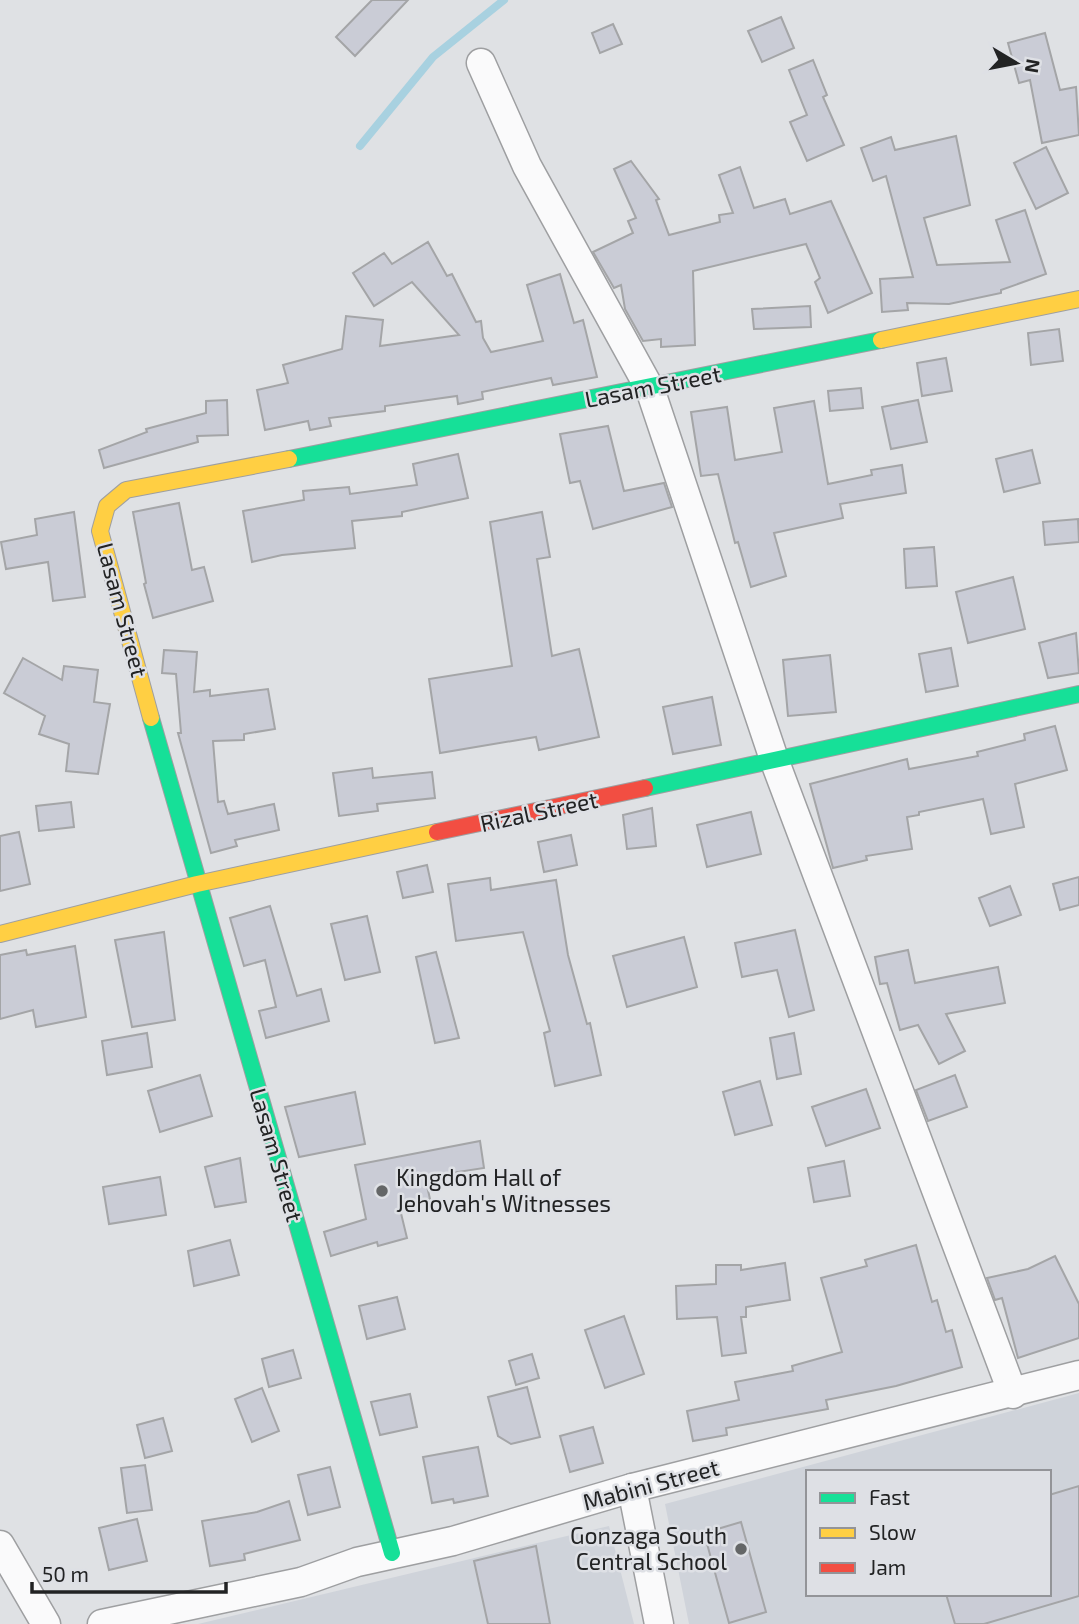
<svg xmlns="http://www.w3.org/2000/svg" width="1079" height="1624" viewBox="0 0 1079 1624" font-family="'Exo 2',sans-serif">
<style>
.built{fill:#cfd3da;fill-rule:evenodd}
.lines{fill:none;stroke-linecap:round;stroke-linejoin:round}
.stream{stroke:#a8d1e0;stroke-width:8}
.building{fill:#caccd6;stroke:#a4a5a7;stroke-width:2}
.street-casing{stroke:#9e9fa1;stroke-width:31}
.fast-casing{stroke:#9e9fa1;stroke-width:18}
.slow-casing{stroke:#9e9fa1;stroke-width:18}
.jam-casing{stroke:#9e9fa1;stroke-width:18}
.street{stroke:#fafafb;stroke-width:28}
.fast{stroke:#16e098;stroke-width:16}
.slow{stroke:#ffcf43;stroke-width:16}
.jam{stroke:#f24e42;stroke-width:16}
.poi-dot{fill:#646667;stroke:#dee0e5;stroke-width:2.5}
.labels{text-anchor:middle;stroke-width:5;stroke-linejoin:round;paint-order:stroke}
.street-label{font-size:23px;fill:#222324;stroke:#dee0e5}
.poi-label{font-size:23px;fill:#222324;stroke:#dee0e5;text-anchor:start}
</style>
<rect width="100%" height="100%" fill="#dfe1e4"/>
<!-- built -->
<g class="built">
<path d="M1079,1393V1624H689L665,1504ZM808,1472H1049V1594H808Z"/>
<path d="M609,1526L634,1624H198Z"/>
</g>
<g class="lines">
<!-- stream -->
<path class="stream" d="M360,146L433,57L504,0"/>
</g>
<!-- building -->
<g class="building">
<path d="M372,0H408L355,56L336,37Z"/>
<path d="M781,17L794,48L762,62L748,31Z"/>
<path d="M613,24L622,44L600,53L592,33Z"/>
<path d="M1045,33L1060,90L1076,87L1079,135L1042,143L1030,80L1019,83L1008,43Z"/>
<path d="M813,60L827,95L823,97L844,145L807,161L790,122L807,115L789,70Z"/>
<path d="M956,136L970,205L924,218L937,265L1010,262L996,220L1025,210L1046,274L1001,290V293L949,304L907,303L908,310L882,312L880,279L913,277L886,176L873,181L861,148L891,137L895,150Z"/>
<path d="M1046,147L1068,193L1036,209L1014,163Z"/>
<path d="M631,161L659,199L656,200L669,235L720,222L719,215L733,213L719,175L740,167L754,208L785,199L790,214L831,201L872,293L828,313L815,282L820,278L806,244L693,271L695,345L661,347V339L643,341L625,309L621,285L614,288L593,252L633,233L628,221L636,218L614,169Z"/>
<path d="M428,242L447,276L452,274L476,322L481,321L483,338L491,352L543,341L527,285L560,274L574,323L583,320L597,377L553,385L551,378L482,392L483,399L458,404L457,396L385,406V411L329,418L331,426L310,430L308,421L265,430L257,390L288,383L283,365L342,349L346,316L383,320L380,346L459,335L412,282L374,306L353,273L384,253L392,264Z"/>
<path d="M810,306L811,327L754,329L752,309Z"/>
<path d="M1059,329L1063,361L1031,365L1028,333Z"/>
<path d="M946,358L952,391L922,396L917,363Z"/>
<path d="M861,388L863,408L830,411L828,391Z"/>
<path d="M227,400L228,435L197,436L198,442L104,468L99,450L147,432L146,429L206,413V401Z"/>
<path d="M918,400L927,442L891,449L882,407Z"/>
<path d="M814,401L828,484L872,475L871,470L902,465L906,493L840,504L843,518L774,533L786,576L751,587L738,542L735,543L718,474L701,476L691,412L727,407L735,460L782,452L774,408Z"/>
<path d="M608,426L624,491L664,483L672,507L593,529L580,481L570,483L560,434Z"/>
<path d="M1032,450L1040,483L1004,492L996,459Z"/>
<path d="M458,454L468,498L402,512V516L352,521L355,548L282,555L252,562L243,511L304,500L303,491L349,487L350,494L417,485L413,464Z"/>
<path d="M179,503L192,570L204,567L213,601L153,618L144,584L146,583L133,512Z"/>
<path d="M74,512L85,597L53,601L48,562L6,569L1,542L37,535L35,519Z"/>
<path d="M542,512L550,557L537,559L552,656L579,649L599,737L539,750L536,737L440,753L429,679L512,666L490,522Z"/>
<path d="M1078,519L1079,542L1045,545L1043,522Z"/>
<path d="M934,547L937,586L906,588L904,549Z"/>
<path d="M1013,577L1025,629L968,643L956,592Z"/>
<path d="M1076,633L1079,673L1048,678L1039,643Z"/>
<path d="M951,648L958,686L926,692L919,654Z"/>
<path d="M164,650L197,652L194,692L210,690V696L268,689L275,729L244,734V740L213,741L218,802L224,801L228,814L274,804L279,830L235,840L237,846L211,853L178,733H181L176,674L162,673Z"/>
<path d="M830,655L836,712L788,716L783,660Z"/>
<path d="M23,658L62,680L64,666L98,670L94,702L110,704L98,774L66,771L69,744L39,734L45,716L4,693Z"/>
<path d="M712,697L721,745L673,754L663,707Z"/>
<path d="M1055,726L1067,770L1015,784L1024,827L991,834L983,799L919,812V815L907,817L912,849L866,856L867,860L833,868L810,784L907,759L909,769L978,756L977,752L1025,740L1024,734Z"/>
<path d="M372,768L373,778L432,772L435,798L377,804L378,811L339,816L333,773Z"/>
<path d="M71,802L74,827L39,831L36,806Z"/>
<path d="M652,808L656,846L627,849L623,815Z"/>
<path d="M751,812L761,854L707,867L697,825Z"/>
<path d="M19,832L30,884L0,891V836Z"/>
<path d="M571,835L577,865L544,872L538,842Z"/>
<path d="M427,865L433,892L403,898L397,872Z"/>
<path d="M1079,877V905L1060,910L1053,884Z"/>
<path d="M490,878L491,890L556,880L568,955L587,1024L590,1023L601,1075L555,1086L544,1033L550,1031L523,932L456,941L448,884Z"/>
<path d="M1010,886L1021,915L990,926L979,898Z"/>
<path d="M270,906L297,996L321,989L329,1021L266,1038L259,1011L276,1007L265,960L244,966L230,918Z"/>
<path d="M367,916L380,972L345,980L331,924Z"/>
<path d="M795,930L814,1010L789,1017L777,970L742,977L735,943Z"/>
<path d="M164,932L175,1020L132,1027L115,940Z"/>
<path d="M684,937L697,987L627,1007L613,956Z"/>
<path d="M75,946L86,1017L36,1027L33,1010L0,1019V955L26,950L27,955Z"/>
<path d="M908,950L915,983L998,967L1005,1003L946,1014L965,1051L939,1064L918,1025L900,1030L887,983L880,984L875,957Z"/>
<path d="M436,952L459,1038L435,1043L416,957Z"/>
<path d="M147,1033L152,1067L107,1075L102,1041Z"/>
<path d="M794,1033L801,1074L777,1079L770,1038Z"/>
<path d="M200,1075L212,1116L160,1132L148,1091Z"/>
<path d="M955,1075L967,1107L928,1121L916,1090Z"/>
<path d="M760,1081L772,1125L735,1135L723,1092Z"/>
<path d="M866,1089L880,1128L826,1146L812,1107Z"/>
<path d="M355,1092L365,1144L299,1157L285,1107Z"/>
<path d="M480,1141L484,1168L425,1177L430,1199L399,1205L407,1238L378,1246L377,1242L331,1256L324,1232L366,1219L355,1165Z"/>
<path d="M240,1158L246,1202L215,1207L205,1167Z"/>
<path d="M844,1161L850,1196L814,1202L808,1168Z"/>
<path d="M160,1177L166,1215L109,1224L103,1187Z"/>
<path d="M230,1240L239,1275L194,1286L188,1251Z"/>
<path d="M916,1245L932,1302L937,1300L946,1332L952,1330L962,1367L896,1386L826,1400L828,1409L726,1428L727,1435L693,1441L687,1411L739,1400L735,1382L793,1371L792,1366L842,1352L821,1278L867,1266L865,1260Z"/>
<path d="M1055,1256L1079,1304V1338L1018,1358L1002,1298L995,1300L987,1278L1028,1269Z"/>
<path d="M785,1263L790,1300L746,1307V1317H741L746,1353L722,1356L717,1317L677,1319L676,1286L716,1284V1265H741V1270Z"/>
<path d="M397,1297L405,1329L367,1339L359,1306Z"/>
<path d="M624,1316L644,1374L605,1388L585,1330Z"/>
<path d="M293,1350L301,1378L269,1387L262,1359Z"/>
<path d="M532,1354L539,1378L516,1385L509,1361Z"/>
<path d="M527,1387L540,1437L511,1444L498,1436L488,1397Z"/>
<path d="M262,1388L279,1431L252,1442L235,1399Z"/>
<path d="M410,1394L417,1427L380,1435L371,1402Z"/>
<path d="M163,1418L172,1451L145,1458L137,1425Z"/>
<path d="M593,1427L603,1463L570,1472L560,1436Z"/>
<path d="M478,1447L488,1496L454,1503L453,1499L432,1503L423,1457Z"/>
<path d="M145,1465L152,1510L127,1513L121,1468Z"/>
<path d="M330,1467L340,1507L308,1515L298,1475Z"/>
<path d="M1079,1486V1596L984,1624H955L946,1594H1049V1495Z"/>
<path d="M289,1501L300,1540L244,1554L245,1560L210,1566L202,1521L257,1512Z"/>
<path d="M137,1519L147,1561L109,1570L99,1528Z"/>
<path d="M741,1522L766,1612L729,1623L704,1533Z"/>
<path d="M536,1546L550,1624H488L474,1561Z"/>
</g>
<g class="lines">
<defs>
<g id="street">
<path d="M481,63L527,166L650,389L775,762L1013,1394"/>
<path d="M632,1488L659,1624"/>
<path d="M0,1545L46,1624"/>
<path d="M102,1624L301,1582L357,1562L453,1541L632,1488L1079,1375"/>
</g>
<g id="fast">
<path d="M289,459L881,340"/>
<path d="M151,718L392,1553"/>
<path d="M645,788L1079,694"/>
</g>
<g id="slow">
<path d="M881,340L1079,299"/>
<path d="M151,718L100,531L107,506L126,490L289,459"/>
<path d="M0,934L197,884L437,832"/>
</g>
<path id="jam" d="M437,832L645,788"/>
</defs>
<!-- street casing -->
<use href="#street" class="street-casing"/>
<!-- fast casing -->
<use href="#fast" class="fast-casing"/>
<!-- slow casing -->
<use href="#slow" class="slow-casing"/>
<!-- jam casing -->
<use href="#jam" class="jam-casing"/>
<!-- street -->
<use href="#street" class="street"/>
<!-- fast -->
<use href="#fast" class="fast"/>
<!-- slow -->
<use href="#slow" class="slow"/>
<!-- jam -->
<use href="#jam" class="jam"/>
</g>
<!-- markers -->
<g class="poi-dot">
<circle cx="382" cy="1191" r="7"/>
<circle cx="741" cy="1549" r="7"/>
</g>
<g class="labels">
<!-- street labels -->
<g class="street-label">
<text transform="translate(653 387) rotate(-11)" y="8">Lasam Street</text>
<text transform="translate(122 610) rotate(75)" y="8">Lasam Street</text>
<text transform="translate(539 812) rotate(-12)" y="8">Rizal Street</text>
<text transform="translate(276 1155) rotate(74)" y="8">Lasam Street</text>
<text transform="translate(651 1485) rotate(-15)" y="8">Mabini Street</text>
</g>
<!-- poi labels -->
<g class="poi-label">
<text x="396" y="1186">Kingdom Hall of<tspan x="396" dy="26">Jehovah's Witnesses</tspan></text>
<text x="727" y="1544" text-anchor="end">Gonzaga South<tspan x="727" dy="26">Central School</tspan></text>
</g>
</g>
<!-- legend -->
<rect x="806" y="1470" width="245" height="126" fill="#dee0e5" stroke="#939498" stroke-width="2"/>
<rect x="820" y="1493" width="35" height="10" fill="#16e098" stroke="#939498" stroke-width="2"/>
<text x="869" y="1505" font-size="21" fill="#222324">Fast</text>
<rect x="820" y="1528" width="35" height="10" fill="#ffcf43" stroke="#939498" stroke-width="2"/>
<text x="869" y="1540" font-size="21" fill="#222324">Slow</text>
<rect x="820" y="1563" width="35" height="10" fill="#f24e42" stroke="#939498" stroke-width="2"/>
<text x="869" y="1575" font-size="21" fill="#222324">Jam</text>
<!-- north arrow -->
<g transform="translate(1016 63) rotate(100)" stroke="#dee0e5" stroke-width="5" paint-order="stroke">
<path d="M0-5L12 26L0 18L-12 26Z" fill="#222324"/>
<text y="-10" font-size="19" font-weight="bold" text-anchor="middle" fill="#222324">N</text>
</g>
<!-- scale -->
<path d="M32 1582v10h194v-10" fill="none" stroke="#222324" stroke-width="3.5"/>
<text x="42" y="1582" font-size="21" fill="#222324" stroke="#dee0e5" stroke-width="5" paint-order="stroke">50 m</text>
</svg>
